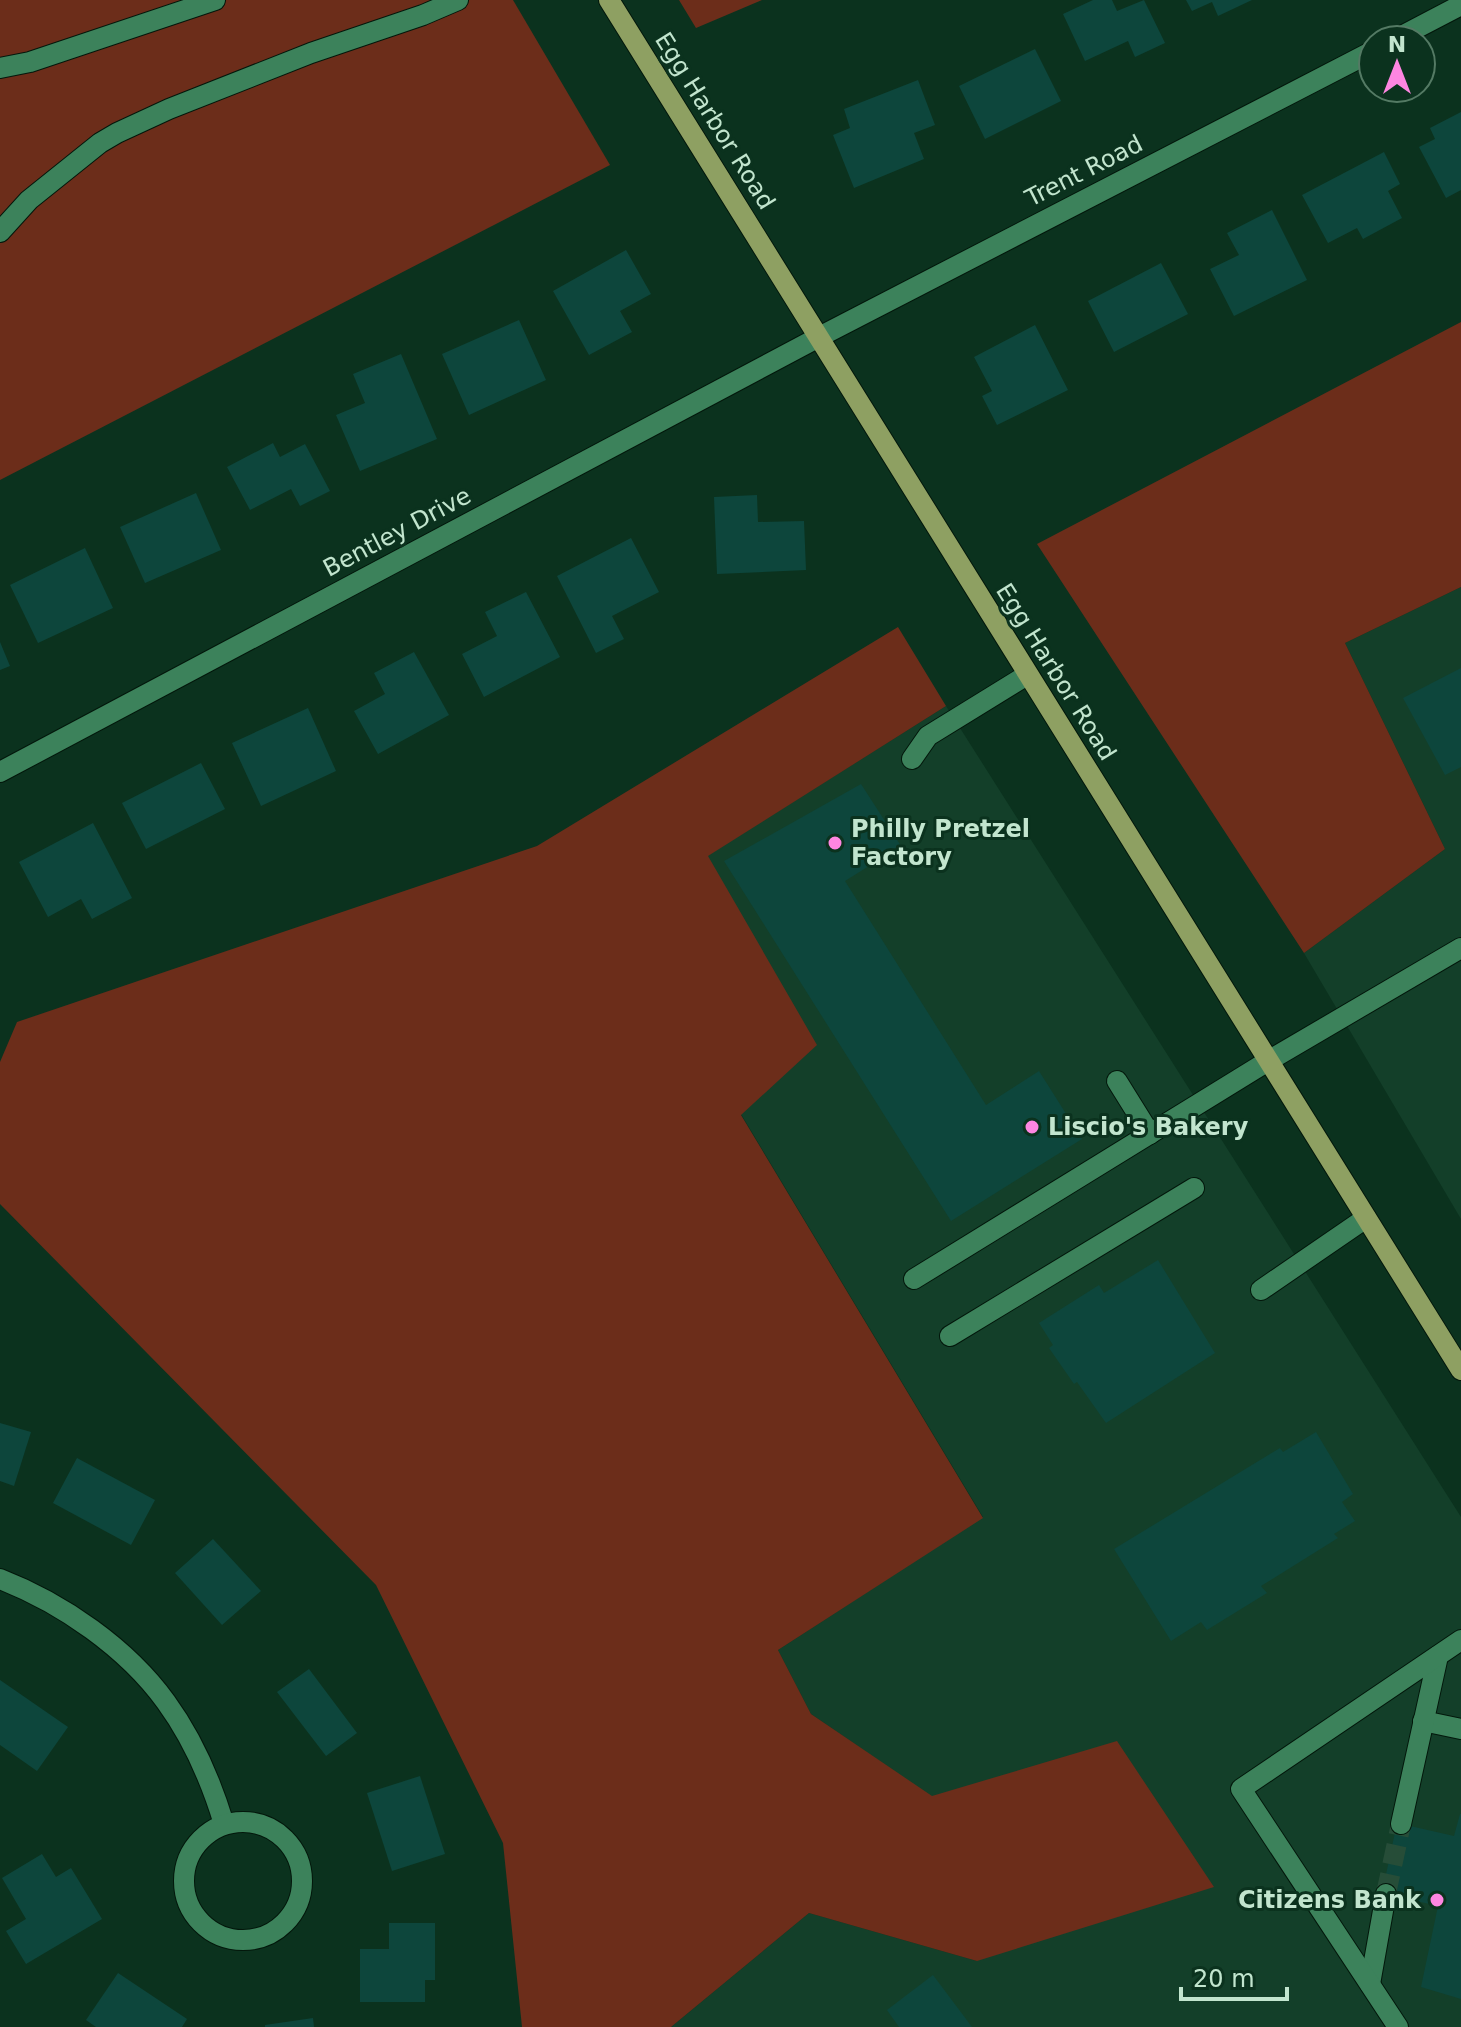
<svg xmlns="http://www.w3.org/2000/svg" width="1461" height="2027" viewBox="0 0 1461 2027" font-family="'DejaVu Sans',sans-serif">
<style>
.built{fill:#133f29}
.green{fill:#6c2d1a}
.building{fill:#0d463c}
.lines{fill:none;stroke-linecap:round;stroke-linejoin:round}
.minor-tunnel{stroke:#264d38;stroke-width:20;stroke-dasharray:20 10;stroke-linecap:butt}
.minor-casing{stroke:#03170b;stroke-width:22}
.major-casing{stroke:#03170b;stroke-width:22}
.minor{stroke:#3c825b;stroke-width:20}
.major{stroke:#8ea062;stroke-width:20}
.poi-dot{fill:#fe86e1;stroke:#0b321e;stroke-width:3}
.labels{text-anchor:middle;stroke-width:6;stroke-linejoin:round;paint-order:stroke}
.street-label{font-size:24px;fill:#c2e5ce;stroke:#0b321e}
.poi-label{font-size:24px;font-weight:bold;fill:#c2e5ce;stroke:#0b321e;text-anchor:start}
</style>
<rect width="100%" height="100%" fill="#0b321e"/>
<!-- built -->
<g class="built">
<path d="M1461,587V1219L1304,953L1445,849L1345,643Z"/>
<path d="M946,706L1461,1517V2027H671L809,1913L977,1961L1117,1742L932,1797L811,1714L778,1650L983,1517L741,1114L816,1045L707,856Z"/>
</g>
<!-- green -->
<g class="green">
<path d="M0,0H513L610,165L0,480Z"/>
<path d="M679,0H762L696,28Z"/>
<path d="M1461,322V587L1345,643L1445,849L1304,953L1037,544Z"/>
<path d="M898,627L946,706L708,856L817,1045L741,1115L983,1518L778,1650L811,1714L932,1796L1117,1741L1214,1887L977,1961L809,1913L671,2027H522L503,1843L376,1585L0,1204V1062L17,1022L537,846Z"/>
</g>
<!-- building -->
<g class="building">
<path d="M1093,0H1112L1117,11L1144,0L1165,43L1135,57L1128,41L1085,61L1063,14Z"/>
<path d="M1186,0H1252L1218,16L1212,2L1192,11Z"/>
<path d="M1035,49L1061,101L985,139L959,86Z"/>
<path d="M918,80L935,125L914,133L924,159L854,188L833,135L850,128L844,109Z"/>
<path d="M1461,112V190L1446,198L1419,147L1435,139L1430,128Z"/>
<path d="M1384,152L1400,184L1388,191L1402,218L1363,239L1357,228L1328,243L1302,195Z"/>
<path d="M1272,210L1307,280L1234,316L1210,269L1239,255L1227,233Z"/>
<path d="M626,250L651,294L620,311L632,332L589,355L553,291Z"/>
<path d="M1161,263L1188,314L1114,352L1088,301Z"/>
<path d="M519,320L546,380L469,415L442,354Z"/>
<path d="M1035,325L1068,390L997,425L982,396L992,391L974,357Z"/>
<path d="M401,354L437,439L360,471L336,415L365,403L353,374Z"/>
<path d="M273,443L280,457L305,444L330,491L300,506L291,489L250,510L227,467Z"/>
<path d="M196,493L221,550L145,583L120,527Z"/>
<path d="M757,495L758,522L804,521L806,570L717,574L714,497Z"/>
<path d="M631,538L659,592L612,616L624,639L596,653L557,576Z"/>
<path d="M85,548L113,608L38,643L10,585Z"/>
<path d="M526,592L560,657L484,697L462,654L497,636L485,612Z"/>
<path d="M0,642L10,666L0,670Z"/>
<path d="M414,652L449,715L378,754L354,711L385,694L374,673Z"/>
<path d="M1461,668V767L1445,775L1403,698Z"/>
<path d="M308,708L336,771L261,806L232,743Z"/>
<path d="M201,763L225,809L146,849L122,803Z"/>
<path d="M861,784L901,846L845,881L986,1105L1039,1071L1082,1139L951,1221L724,861Z"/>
<path d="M93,823L132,898L92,919L81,899L48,917L19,862Z"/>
<path d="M1158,1260L1215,1353L1106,1423L1077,1382L1074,1384L1049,1348L1053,1345L1039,1323L1099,1285L1104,1293Z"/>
<path d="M0,1423L31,1432L14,1486L0,1481Z"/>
<path d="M1316,1432L1353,1494L1342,1502L1355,1521L1334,1534L1338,1538L1261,1586L1267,1593L1207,1630L1201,1622L1171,1641L1114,1549L1280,1448L1283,1452Z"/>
<path d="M77,1458L155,1500L131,1545L53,1503Z"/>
<path d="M213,1539L261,1591L222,1625L175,1573Z"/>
<path d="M309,1669L357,1733L326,1756L277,1692Z"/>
<path d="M0,1680L68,1727L37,1771L0,1745Z"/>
<path d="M420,1776L445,1854L392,1871L367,1793Z"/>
<path d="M1460,1814H1461V1999L1421,1987L1438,1906L1382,1893L1397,1823L1454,1836Z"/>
<path d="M42,1854L56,1877L71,1868L102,1919L26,1964L6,1931L26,1919L2,1878Z"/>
<path d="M389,1923H435V1980H425V2002H360V1949H389Z"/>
<path d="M118,1973L187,2019L182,2027H96L86,2020Z"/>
<path d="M933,1975L972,2027H899L887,2010Z"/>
<path d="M313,2018L314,2027H265V2025Z"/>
</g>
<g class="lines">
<!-- minor-tunnel -->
<path class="minor-tunnel" d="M1386,1894L1401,1824"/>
<defs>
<g id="minor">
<path d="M1394,40L1461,5"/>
<path d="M0,68L30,62L215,0"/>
<path d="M0,232L29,200L100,143L117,133L169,109L311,53L423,15L458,0"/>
<path d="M912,759L928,736L1027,675"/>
<path d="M0,772L819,337L1373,51"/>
<path d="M1117,1081L1150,1134"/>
<path d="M914,1279L1268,1061L1461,948"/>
<path d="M1261,1290L1366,1218"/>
<path d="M950,1336L1194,1188"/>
<path d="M0,1579C62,1603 127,1648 166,1702C193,1739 211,1781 224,1824"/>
<path d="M1423,1721L1461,1729"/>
<circle cx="243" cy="1881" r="59"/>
<path d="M1401,1824L1438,1656"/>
<path d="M1370,1984L1386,1894"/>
<path d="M1398,2027L1241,1789L1461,1640"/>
</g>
<path id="major" d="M609,0L1461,1370"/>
</defs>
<!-- minor casing -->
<use href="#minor" class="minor-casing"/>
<!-- major casing -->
<use href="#major" class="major-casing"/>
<!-- minor -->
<use href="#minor" class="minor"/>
<!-- major -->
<use href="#major" class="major"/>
</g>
<!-- markers -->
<g class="poi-dot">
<circle cx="835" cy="843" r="8"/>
<circle cx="1032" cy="1127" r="8"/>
<circle cx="1437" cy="1900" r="8"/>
</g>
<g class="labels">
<!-- street labels -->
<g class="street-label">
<text transform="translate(715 121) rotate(58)" y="8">Egg Harbor Road</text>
<text transform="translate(1084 171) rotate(-27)" y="8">Trent Road</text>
<text transform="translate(397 532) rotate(-28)" y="8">Bentley Drive</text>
<text transform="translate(1056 672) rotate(58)" y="8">Egg Harbor Road</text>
</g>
<!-- poi labels -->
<g class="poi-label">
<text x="851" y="837">Philly Pretzel<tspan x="851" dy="28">Factory</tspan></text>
<text x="1048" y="1135">Liscio's Bakery</text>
<text x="1421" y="1908" text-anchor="end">Citizens Bank</text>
</g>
</g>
<!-- north arrow -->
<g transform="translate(1397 64)"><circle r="38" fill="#0b321e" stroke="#547a64" stroke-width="2"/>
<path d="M0-6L14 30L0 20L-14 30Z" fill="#fe86e1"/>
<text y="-12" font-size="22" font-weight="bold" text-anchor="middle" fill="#c2e5ce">N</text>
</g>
<!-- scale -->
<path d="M1181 1987v12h106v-12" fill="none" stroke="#c2e5ce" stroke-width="4"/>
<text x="1193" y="1987" font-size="24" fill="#c2e5ce" stroke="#0b321e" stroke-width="6" paint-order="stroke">20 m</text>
</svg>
